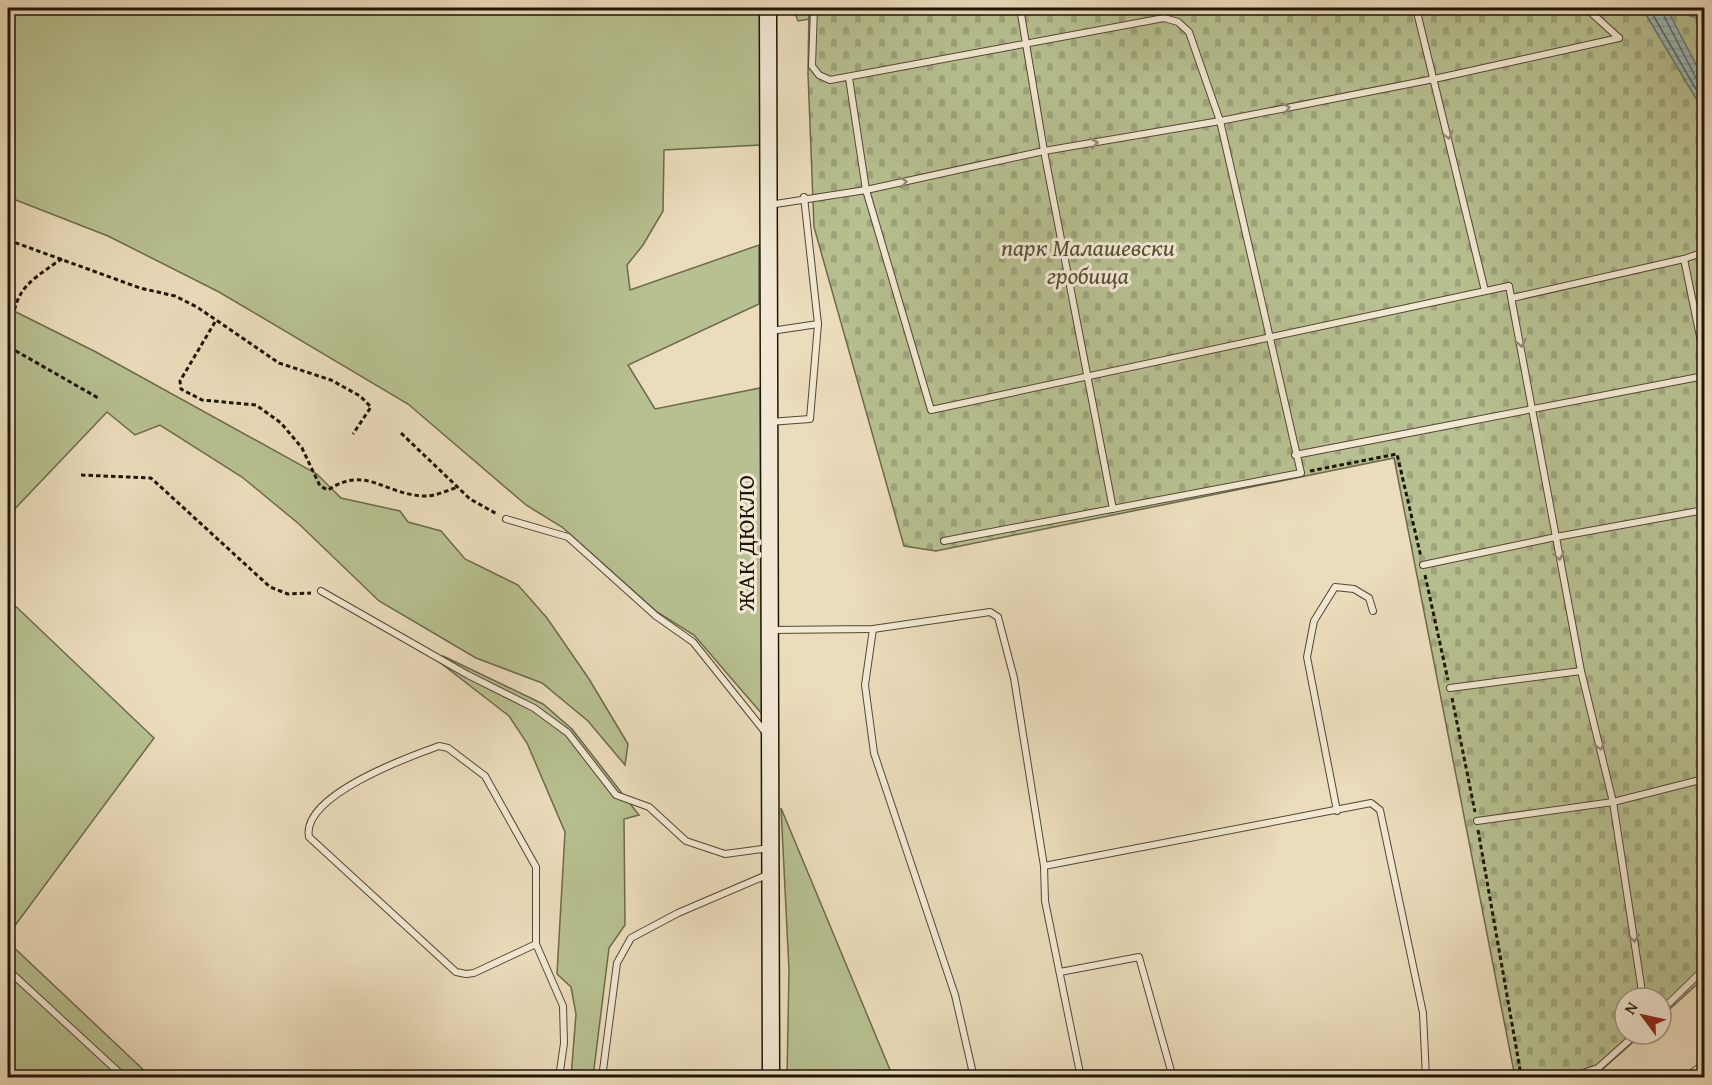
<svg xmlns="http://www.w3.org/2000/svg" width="1712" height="1085" viewBox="0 0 1712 1085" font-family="'Gentium Book Plus',serif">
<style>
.grass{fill:#b7c090;stroke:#6b6a4b;stroke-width:1.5}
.cemetery{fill:url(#cemetery-stones);stroke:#6b6a4b;stroke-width:1.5}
.water{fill:url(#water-rules);stroke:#697871;stroke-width:1.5}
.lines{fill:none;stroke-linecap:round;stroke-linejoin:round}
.shore{stroke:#5d685f;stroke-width:1.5}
.lane-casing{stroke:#524733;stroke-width:8}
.secondary-casing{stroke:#1f1506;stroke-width:19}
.path{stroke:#1f1506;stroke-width:3;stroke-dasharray:4.5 3;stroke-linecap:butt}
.lane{stroke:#f2e8d3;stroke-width:6}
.secondary{stroke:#f2e8d3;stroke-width:16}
.oneway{stroke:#938977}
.labels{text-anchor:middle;stroke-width:6;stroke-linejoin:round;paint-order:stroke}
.park-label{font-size:24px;font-style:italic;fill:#545136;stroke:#f2e8d3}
.street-label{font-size:24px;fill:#1f1506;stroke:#f2e8d3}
</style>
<defs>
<pattern id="cemetery-stones" width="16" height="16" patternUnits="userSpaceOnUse" patternTransform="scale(1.5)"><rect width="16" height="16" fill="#b7c090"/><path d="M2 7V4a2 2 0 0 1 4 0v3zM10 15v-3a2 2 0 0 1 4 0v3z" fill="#9da47b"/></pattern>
<pattern id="water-rules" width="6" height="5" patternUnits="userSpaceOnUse" patternTransform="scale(1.5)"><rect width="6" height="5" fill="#9bbab8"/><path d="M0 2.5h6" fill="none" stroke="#859f9d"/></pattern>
</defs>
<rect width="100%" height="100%" fill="#ebdcbb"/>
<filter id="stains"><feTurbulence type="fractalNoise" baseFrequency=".00333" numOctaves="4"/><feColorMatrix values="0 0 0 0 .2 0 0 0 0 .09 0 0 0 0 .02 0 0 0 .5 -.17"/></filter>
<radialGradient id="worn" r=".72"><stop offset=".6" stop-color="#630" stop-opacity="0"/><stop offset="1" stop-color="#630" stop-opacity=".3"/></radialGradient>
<!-- grass -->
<g class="grass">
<path d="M8,8H762L761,145L664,150L663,211L643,245L627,265L630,290L759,245V304L628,365L655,409L760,388L762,714L694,635L657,612L562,527L526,505L408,404L219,292L108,236L8,197Z"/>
<path d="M793,8H809V19L798,21Z"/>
<path d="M8,308L96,352L317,474L341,498L400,511L408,522L441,531L465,559L518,585L547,618L589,679L628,744L625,765L588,721L542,683L476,658L379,601L299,524L242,477L160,425L135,435L107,412L8,516Z"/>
<path d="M8,599L154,738L8,935Z"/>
<path d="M443,656L543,704L572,729L639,815L624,819L625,925L609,948L593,1077H571L576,1014L571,987L557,974L565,832L527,743L509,716L438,661Z"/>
<path d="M781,808L893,1077H787L789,970Z"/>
<path d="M8,942L151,1077H8Z"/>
</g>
<!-- cemetery -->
<path class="cemetery" d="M809,8H1704V978L1661,1017V998H1625V1034H1642L1594,1077H1515L1394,458L936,551L904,546L814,227L808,74Z"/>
<!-- water -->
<path class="water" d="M1642,8H1704V20L1667,9L1704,80V112Z"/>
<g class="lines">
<!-- shore -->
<g class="shore">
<path d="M1649,8L1704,103"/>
<path d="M1663,8V14L1696,78L1704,82"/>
</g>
<defs>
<g id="lane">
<path d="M814,8L812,66L819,75L830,80L1164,18L1178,22L1189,32L1220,121L1301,473L944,541"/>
<path d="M1020,8L1044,151L1113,509"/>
<path d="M1416,8L1485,291"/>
<path d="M1586,8L1619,38"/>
<path d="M849,78L866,190L931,410L1509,286L1581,671L1613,802L1643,998"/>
<path d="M769,205L866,190L1044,151L1220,121L1434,79L1619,38"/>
<path d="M1684,259L1704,356"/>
<path d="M1512,298L1684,259L1704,252"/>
<path d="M771,331L818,324"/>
<path d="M769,422L810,419L818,324L804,197"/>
<path d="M1295,455L1704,376"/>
<path d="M506,519L568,537L656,616L693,642L765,732"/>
<path d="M1423,565L1556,537L1704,510"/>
<path d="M321,591L468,675L534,708L568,733L616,795L649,807L686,841L725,854L769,848"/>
<path d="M873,629L865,685L874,753L955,995L974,1078"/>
<path d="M771,630L873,629L990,612L998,617L1014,678L1044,866L1045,901L1081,1078"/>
<path d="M1450,688L1581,671"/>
<path d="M1337,811L1307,657L1314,621L1335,587L1354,589L1369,598L1373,611"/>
<path d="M1477,821L1613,802L1704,779"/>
<path d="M1044,866L1371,803L1380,810L1423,1013L1426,1078"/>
<path d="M536,944L474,973L466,974L456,972L309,837C301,796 408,757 439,746L448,748L485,776L536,867V944L563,1006L564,1043L559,1078"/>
<path d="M8,970L125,1078"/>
<path d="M1060,972L1139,957L1173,1078"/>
<path d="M1661,1011L1704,969"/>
<path d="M602,1078L617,963L631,938L678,913L769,874"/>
<path d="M1568,1078L1598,1068L1636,1034"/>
<path d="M1685,1078L1704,1064"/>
</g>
<path id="secondary" d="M768,8L771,1078"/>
</defs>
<!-- lane casing -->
<use href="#lane" class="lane-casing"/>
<!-- secondary casing -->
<use href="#secondary" class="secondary-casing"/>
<!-- path -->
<g class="path">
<path d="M8,240L140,288L175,296L197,307L279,363L331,380L360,396L371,407L353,434"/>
<path d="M215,322L180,381L181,389L202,400L256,405L281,423L302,448L320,486L328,490C366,464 386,496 426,496C436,496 448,490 458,487"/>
<path d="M9,347C15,292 17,289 63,258"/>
<path d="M9,347L100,399"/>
<path d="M401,433L470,499L497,514"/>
<path d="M1310,471L1397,454L1421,557"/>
<path d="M81,475L151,478L270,587L288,594L311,593"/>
<path d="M1425,575L1448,680"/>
<path d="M1452,698L1475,812"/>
<path d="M1478,830L1521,1075L1525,1078"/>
</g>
<!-- lane -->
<use href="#lane" class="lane"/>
<!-- secondary -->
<use href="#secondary" class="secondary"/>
</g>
<!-- one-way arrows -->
<defs><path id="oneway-chevron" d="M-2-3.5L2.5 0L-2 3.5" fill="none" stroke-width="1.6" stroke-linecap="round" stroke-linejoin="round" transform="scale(1.5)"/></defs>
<g class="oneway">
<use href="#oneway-chevron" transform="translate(1286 108) rotate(-11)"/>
<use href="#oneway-chevron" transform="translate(1448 135) rotate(76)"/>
<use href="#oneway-chevron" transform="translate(1094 143) rotate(-10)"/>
<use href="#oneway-chevron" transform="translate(903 182) rotate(-12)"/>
<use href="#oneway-chevron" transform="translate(1521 343) rotate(79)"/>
<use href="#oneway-chevron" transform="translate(1559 556) rotate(79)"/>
<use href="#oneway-chevron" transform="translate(1600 746) rotate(76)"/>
<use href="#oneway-chevron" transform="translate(1634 938) rotate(82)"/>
</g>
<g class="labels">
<!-- park labels -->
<g class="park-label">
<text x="1088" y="256">парк Малашевски<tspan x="1088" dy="28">гробища</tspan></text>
</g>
<!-- street labels -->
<g class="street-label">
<text transform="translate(746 543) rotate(-90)" y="8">ЖАК ДЮКЛО</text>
</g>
</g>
<!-- margin -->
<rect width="1712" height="1085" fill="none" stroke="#ebdcbb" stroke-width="30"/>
<rect x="9" y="9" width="1694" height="1067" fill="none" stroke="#1f1506" stroke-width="3"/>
<rect x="15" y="15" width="1682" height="1055" fill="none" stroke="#1f1506" stroke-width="1.5"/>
<!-- north arrow -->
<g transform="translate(1643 1016) rotate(303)"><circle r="28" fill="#f2e8d3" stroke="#9e9481" stroke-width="1.5"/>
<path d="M0-4.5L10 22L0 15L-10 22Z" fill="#8f2418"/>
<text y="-9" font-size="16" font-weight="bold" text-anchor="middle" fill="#1f1506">N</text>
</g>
<rect width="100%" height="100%" filter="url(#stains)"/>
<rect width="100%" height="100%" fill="url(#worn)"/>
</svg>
